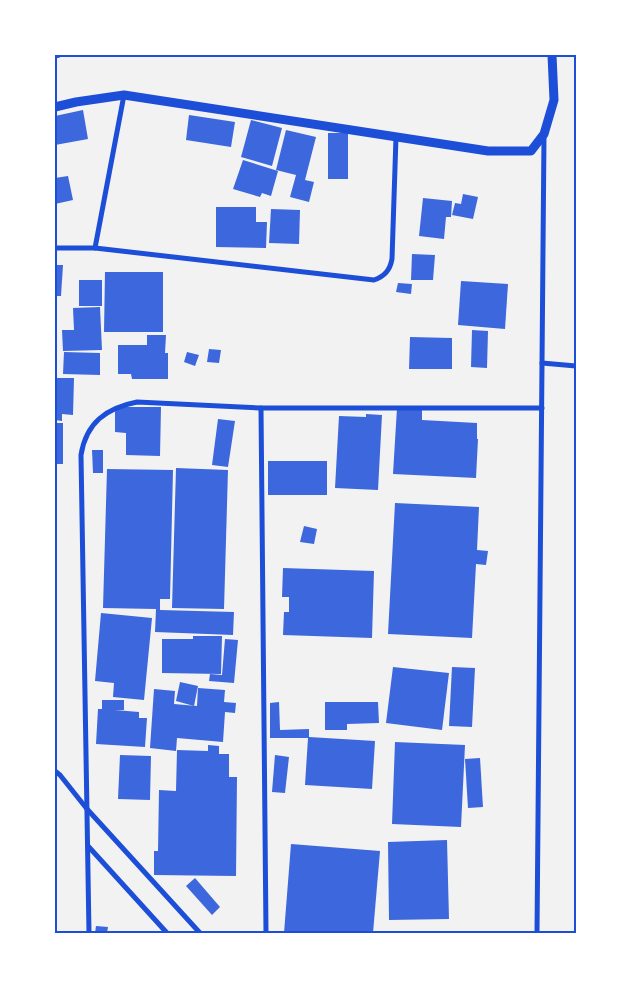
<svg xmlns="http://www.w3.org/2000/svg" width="631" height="988" viewBox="0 0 631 988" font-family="'Alegreya Sans',sans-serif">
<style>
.building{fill:#3d67dc}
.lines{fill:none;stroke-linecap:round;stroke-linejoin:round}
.minor{stroke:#1d4ed8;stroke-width:5}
.tertiary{stroke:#1d4ed8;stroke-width:9}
.neatline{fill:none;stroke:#1d4ed8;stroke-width:2}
</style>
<rect width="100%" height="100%" fill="#f2f2f2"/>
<!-- building -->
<g class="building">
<path d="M83,110L88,139L55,145V116Z"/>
<path d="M189,115L235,122L231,147L186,140Z"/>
<path d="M251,120L282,128L272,166L241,157Z"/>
<path d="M286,130L316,137L305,180L314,182L309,202L290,197L296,175L276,170Z"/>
<rect x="328" y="133" width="20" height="46"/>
<path d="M243,160L278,171L271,196L262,193L260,197L233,189Z"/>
<path d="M68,176L73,200L55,204V178Z"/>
<path d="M463,194L478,197L473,219L452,215L455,203L461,204Z"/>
<path d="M423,198L452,201L451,217H446L444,239L419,236Z"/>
<path d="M216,207H256V222H267L266,248L216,247Z"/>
<path d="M271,209L300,210L299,244L269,243Z"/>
<path d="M412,254L435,255L433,280H411Z"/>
<path d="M55,265H63L61,296H55Z"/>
<path d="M105,272H163V332H104Z"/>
<rect x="79" y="280" width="23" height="26"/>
<path d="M461,281L508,284L505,329L458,325Z"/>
<path d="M398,283L412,284L411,294L396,292Z"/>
<path d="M100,307L102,350L63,351L62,330H74L73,308Z"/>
<path d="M472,330L488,331L487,368L471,367Z"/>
<path d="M147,335H166L165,353H168V379H132L131,374H118V345H147Z"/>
<path d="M410,337L452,338V369H409Z"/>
<path d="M209,349L221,350L219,363L207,362Z"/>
<path d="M64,352L100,353V375L63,374Z"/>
<path d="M187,352L199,355L195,366L184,362Z"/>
<path d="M55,378H74L73,415L62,414V421L55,420Z"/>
<path d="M115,407H161L160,456L126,455V433L115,432Z"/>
<path d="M397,408L422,410V420L477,423V439H478L476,478L393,474Z"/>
<path d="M366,414L382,415L378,490L335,488L339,416L366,417Z"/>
<path d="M218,419L235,421L228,467L212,465Z"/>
<rect x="55" y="423" width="8" height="41"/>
<path d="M92,450H103V473H93Z"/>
<rect x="268" y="461" width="59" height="34"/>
<path d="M176,468L228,470L224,609L172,608Z"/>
<path d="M107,469L173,470L170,599H160V610L234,612L233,635L155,632L156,609L103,608Z"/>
<path d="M395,503L479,507L477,550L488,551L486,565L476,564L472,638L388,634Z"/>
<path d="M304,526L317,529L314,544L300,542Z"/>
<path d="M283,568L374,571L372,638L283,635L284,612H289V597H282Z"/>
<path d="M101,613L152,618L144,700L113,697L114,683L95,681Z"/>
<path d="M193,636H222L221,674L162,673V639H193Z"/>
<path d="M225,639L238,640L234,683L209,681L210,674L222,675Z"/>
<path d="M393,667L449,673L442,730L386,723Z"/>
<path d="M452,667L475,668L472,727L449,726Z"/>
<path d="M180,682L198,686L194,706L176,701Z"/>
<path d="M198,688L225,690L224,702L236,703L235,713L225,712L223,742L177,738L176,751L150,748L154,689L175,691L174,704L197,706Z"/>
<path d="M102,700H124V710H115L139,712V718H147L145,747L96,744L98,709H102Z"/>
<path d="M279,702L280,730L309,729V737L375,741L372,789L305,785L308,738H270V703Z"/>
<path d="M325,702H378L379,723L347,724V730H325Z"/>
<path d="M395,742L465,745L461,827L392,824Z"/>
<path d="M208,745L219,746V754H229V777H237L236,876L154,875V851H158L159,790L176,791L177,750L208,751Z"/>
<path d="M120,755L151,756L150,800L118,799Z"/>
<path d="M275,755L289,757L285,793L272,792Z"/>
<path d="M480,758L483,807L468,808L465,759Z"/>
<path d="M447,840L449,919L389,920L388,842Z"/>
<path d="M291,844L380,851L373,933H284Z"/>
<path d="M195,878L220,907L212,915L186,886Z"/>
<path d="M96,926L108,927L107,933H95Z"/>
</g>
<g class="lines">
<!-- minor -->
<g class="minor">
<path d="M55,56L59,55"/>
<path d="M55,248H95L374,280C385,276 390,270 392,259L396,137"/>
<path d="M95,248L124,95"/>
<path d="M542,363L576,366"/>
<path d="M261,408L266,933"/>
<path d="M55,771L60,775L87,809L200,933"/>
<path d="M88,846L167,933"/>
<path d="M89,933L81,455C86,423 106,408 137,402L261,408H542"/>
<path d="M537,933L544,136"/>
</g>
<!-- tertiary -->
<path class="tertiary" d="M55,107L76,102L124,95L488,151H531L544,134L554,100L552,55"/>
</g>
<!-- border -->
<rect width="631" height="988" fill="none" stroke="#ffffff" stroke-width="112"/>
<rect x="56" y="56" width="519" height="876" class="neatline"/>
</svg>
